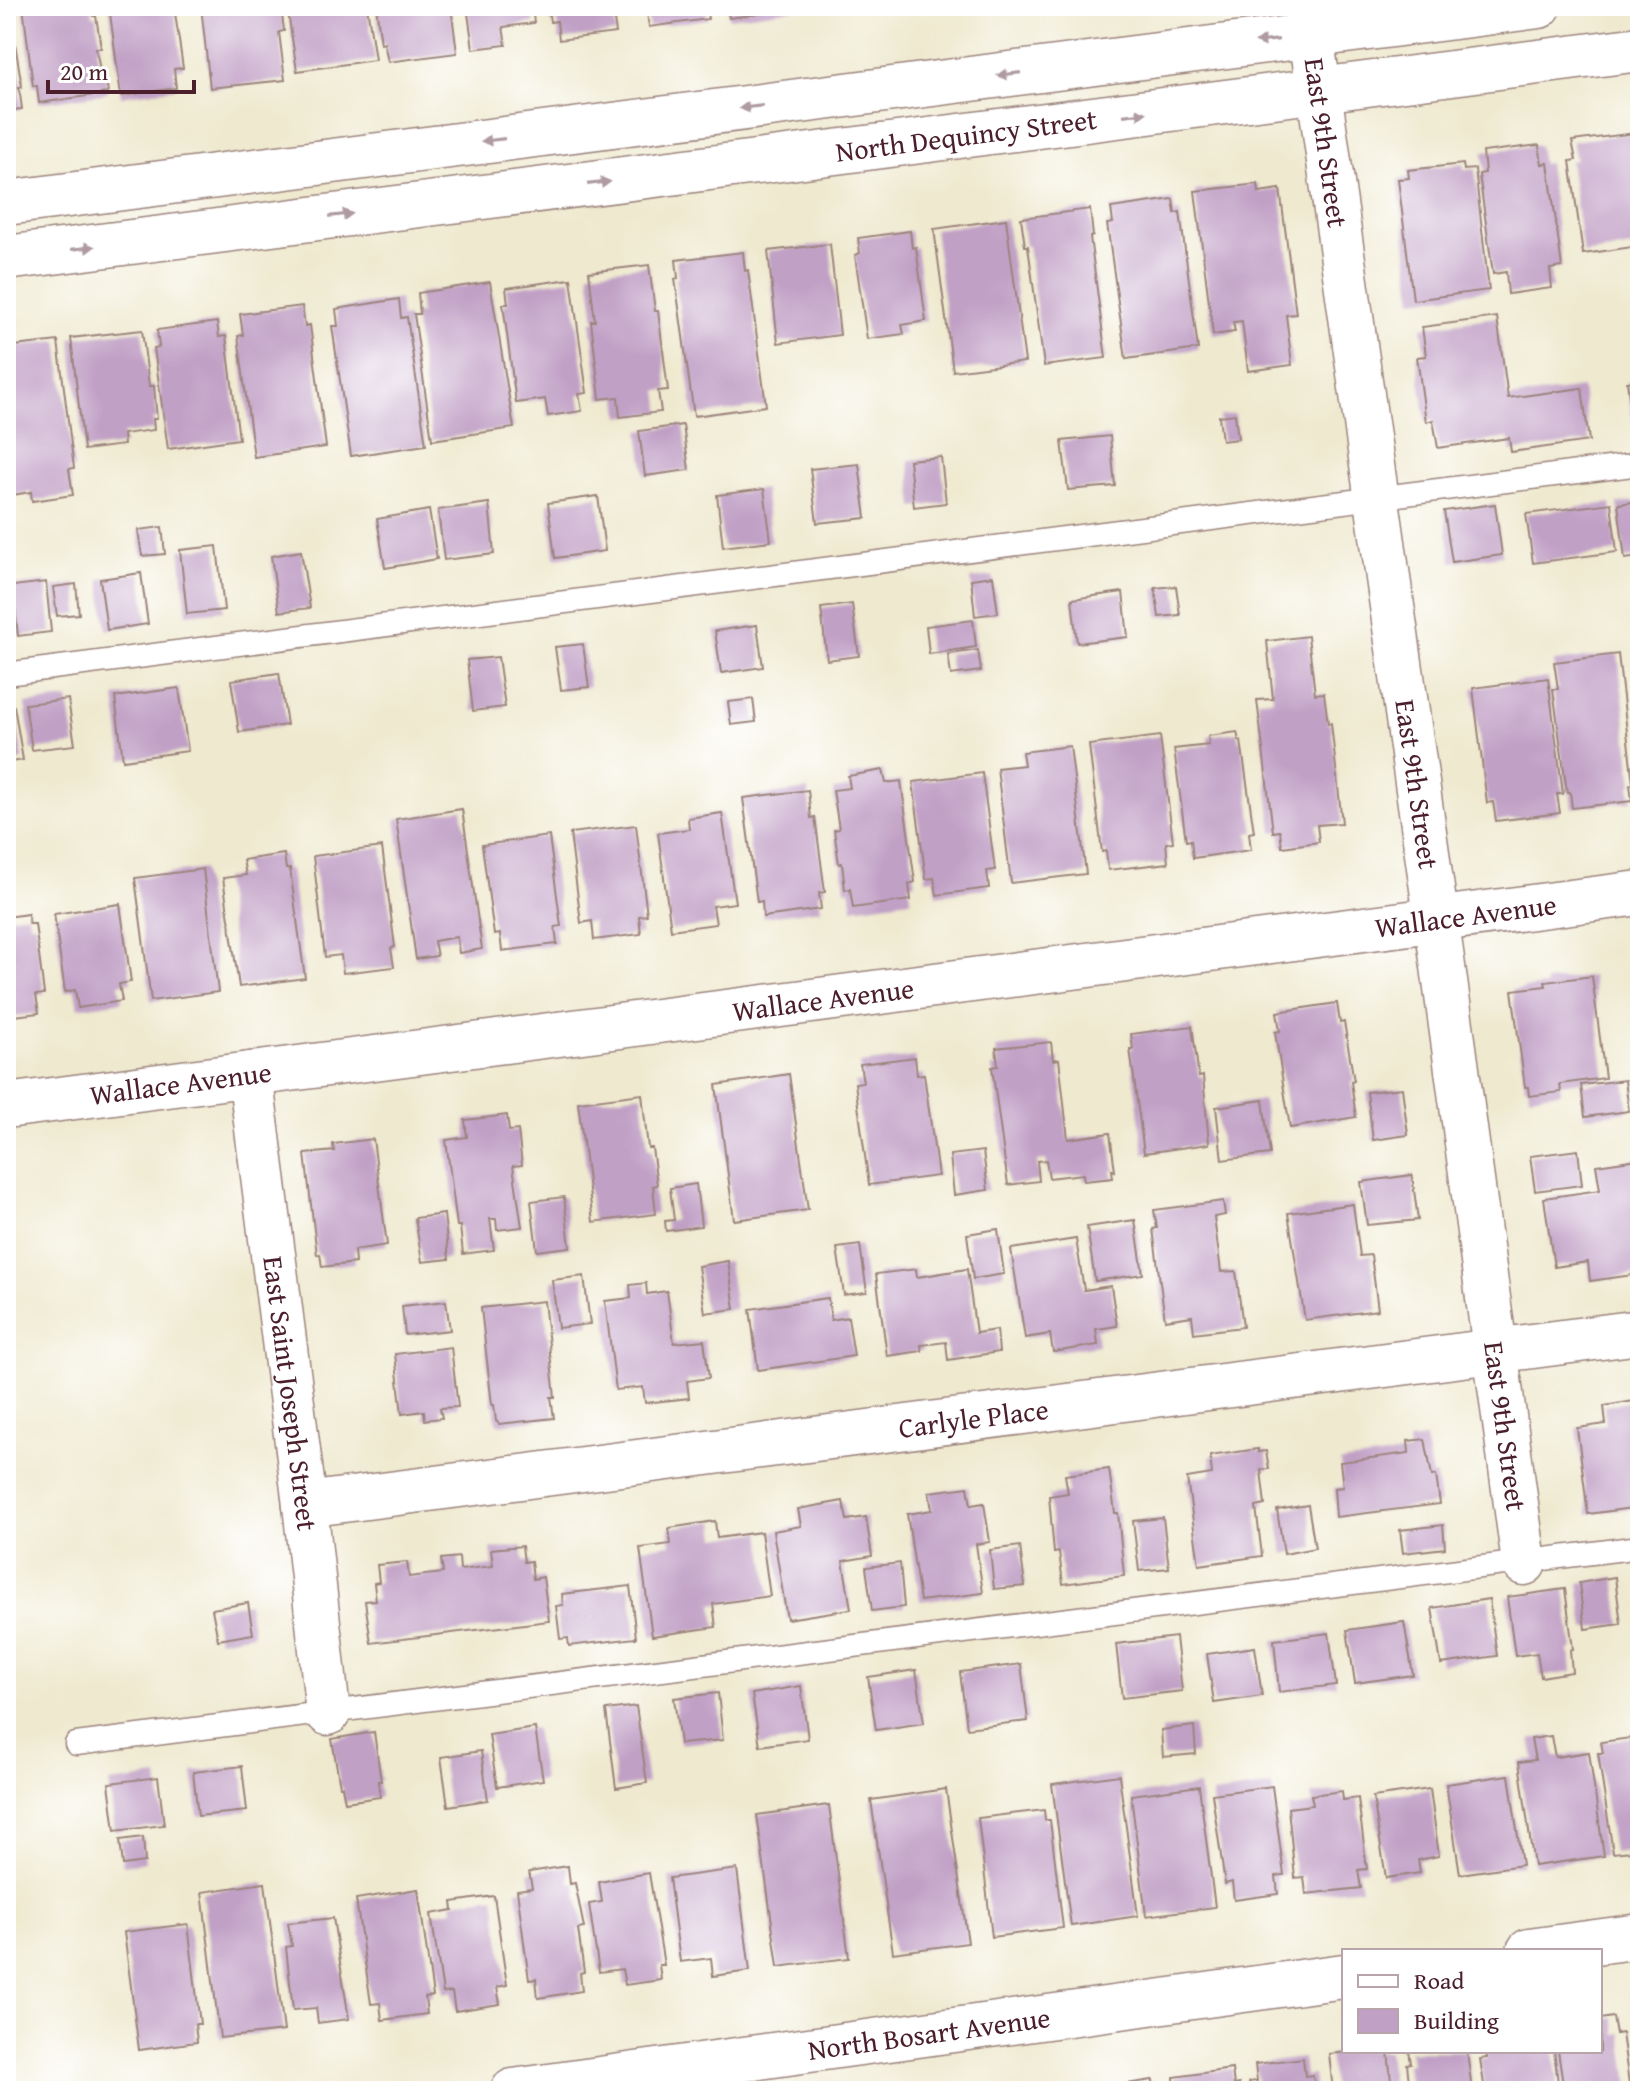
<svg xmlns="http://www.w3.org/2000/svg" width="1646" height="2097" viewBox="0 0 1646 2097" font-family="'Gentium Book Plus',serif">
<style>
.building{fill:#c1a0c6}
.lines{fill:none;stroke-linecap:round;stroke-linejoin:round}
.service-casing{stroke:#9c847d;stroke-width:25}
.minor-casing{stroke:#9c847d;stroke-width:47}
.tertiary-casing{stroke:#9c847d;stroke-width:47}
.service{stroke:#fff;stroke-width:22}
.minor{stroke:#fff;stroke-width:44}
.tertiary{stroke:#fff;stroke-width:44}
.oneway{fill:#ae9aa0}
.labels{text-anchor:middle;stroke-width:6;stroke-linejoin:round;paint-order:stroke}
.street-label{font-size:28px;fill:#4a1f2b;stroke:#fff}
</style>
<rect width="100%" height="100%" fill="#fff"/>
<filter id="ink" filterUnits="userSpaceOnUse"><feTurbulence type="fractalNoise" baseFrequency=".0125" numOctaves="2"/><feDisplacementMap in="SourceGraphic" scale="16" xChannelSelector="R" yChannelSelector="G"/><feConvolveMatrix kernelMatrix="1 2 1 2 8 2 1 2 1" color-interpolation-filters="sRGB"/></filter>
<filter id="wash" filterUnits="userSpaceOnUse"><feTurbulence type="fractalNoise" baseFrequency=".006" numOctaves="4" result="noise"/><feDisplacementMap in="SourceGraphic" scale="32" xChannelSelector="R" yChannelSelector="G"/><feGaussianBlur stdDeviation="1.8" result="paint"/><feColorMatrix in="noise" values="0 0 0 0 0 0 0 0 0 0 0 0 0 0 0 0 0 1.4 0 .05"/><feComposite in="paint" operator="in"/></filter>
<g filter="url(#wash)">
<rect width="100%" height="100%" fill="#efe9cf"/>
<g id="blocks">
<!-- building -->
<g class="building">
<path d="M23,6H91L93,16H96L101,48H96L100,71L105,70L108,93L39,103L37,86H33Z"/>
<path d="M109,6H174L183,68L174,69L176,88L121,96Z"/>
<path d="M201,6H281L284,31L279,32L285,80L210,88Z"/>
<path d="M287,6H367L375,60L297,71Z"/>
<path d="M376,6H451L457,53L388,62L384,43L381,44Z"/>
<path d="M467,6H532L534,23L503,27L506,45L473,49Z"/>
<path d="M548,6H618L619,12L613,13L616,33L559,40L557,21L550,22Z"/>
<path d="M646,6H706L708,19L649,27Z"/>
<path d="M727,6H793V9L729,18Z"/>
<path d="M10,12L22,87H19L22,109L6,111V13Z"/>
<path d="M1635,133L1638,150H1640V246L1583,254L1570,161L1576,160L1572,141Z"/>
<path d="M1539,145L1542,164L1548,163L1562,267L1550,269L1552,288L1508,294L1506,272L1493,274L1479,174L1485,173L1483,152Z"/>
<path d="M1463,164L1464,170L1475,169L1489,290L1413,300L1398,179L1409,178L1408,170Z"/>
<path d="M1258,184L1259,192L1280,189L1296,314L1286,315L1292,365L1248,371L1242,321L1233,322L1235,332L1213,335L1195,191Z"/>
<path d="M1173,199L1175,213L1180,212L1198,349L1126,359L1107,224L1113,223L1111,208Z"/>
<path d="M1090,209L1093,236L1090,237L1106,358L1044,366L1028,246H1025L1021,218Z"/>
<path d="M1006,219L1025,362L953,371L934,229Z"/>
<path d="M910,231L912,248L916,247L926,321L902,325L904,334L867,339L855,255L860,253L858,238Z"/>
<path d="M830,244L840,335L778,343L768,251Z"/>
<path d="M743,252L745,271L748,270L766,406L694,416L675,279L678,278L676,260Z"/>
<path d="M649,265L655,311H658L668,390L658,391L661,412L620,417L618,397L600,399L591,321H595L589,272Z"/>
<path d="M571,279L587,393L579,394L582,411L548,416L545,399L516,403L503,304H508L506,288Z"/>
<path d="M490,282L514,428L432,440L414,314H420L418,293Z"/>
<path d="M399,299L401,318L407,317L426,445L351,456L332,326H338L336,309Z"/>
<path d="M302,306L305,326L310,325L326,447L254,457L238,336L243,335L240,314Z"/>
<path d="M1497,317L1508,398L1582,388L1589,441L1511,452L1509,438L1438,448L1433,420L1426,422L1417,357L1426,356L1422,327Z"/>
<path d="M217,322L219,337L226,336L239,439L168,449L154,348L159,347L157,330Z"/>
<path d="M142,330L149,386H154L157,419H153L154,430L123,434L124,445L84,450L71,338Z"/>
<path d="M58,341L74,468L69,469L73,495L32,501L31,492L6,496V470H8L6,347Z"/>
<path d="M1640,380V431H1634L1627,382Z"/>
<path d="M1235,414L1238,439L1222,441L1219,416Z"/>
<path d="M683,425L689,470L645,476L639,431Z"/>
<path d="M1110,436L1115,486L1068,490L1062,441Z"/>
<path d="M941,457L946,503L914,507L909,460Z"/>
<path d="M859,464L866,518L817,523L810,469Z"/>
<path d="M764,489L771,541L723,547L717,495Z"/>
<path d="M598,496L605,551L555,558L548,503Z"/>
<path d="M1640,501V557L1625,559L1618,504Z"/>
<path d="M489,503L494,554L444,560L438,510Z"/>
<path d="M1611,503L1617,552L1533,563L1526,514Z"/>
<path d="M1495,504L1502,555L1452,562L1444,511Z"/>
<path d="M429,510L437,559L385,568L377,519Z"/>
<path d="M162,527L165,554L142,556L138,530Z"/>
<path d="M217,546L224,610L187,614L180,550Z"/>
<path d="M301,551L310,608L279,612L271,556Z"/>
<path d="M141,573L148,624L107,630L100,579Z"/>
<path d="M993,576L998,613L975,616L971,579Z"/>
<path d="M46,582L51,632L18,636L13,586Z"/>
<path d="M76,584L79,614L57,616L53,587Z"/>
<path d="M1176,586L1180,615L1159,617L1155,588Z"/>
<path d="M1123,592L1128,637L1077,643L1072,599Z"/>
<path d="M852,604L859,656L827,660L821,608Z"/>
<path d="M973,620L976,647L929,654L926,626Z"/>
<path d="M757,625L763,667L721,673L715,631Z"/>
<path d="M1308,636L1315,694L1324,693L1328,724L1331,723L1342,823L1317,825L1319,842L1282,847L1280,831L1273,832L1257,700L1273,699L1267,641Z"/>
<path d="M583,644L589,687L561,690L555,647Z"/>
<path d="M978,650L981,671L951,675L948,654Z"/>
<path d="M1618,654L1633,784L1630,785L1632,801L1572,808L1570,792L1567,793L1553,689H1558L1554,662Z"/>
<path d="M498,657L505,707L473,711L467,660Z"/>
<path d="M279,673L287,725L239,732L231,680Z"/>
<path d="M1548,678L1563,794H1557L1560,813L1496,821L1493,802L1487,803L1473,688Z"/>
<path d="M179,688L188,751L123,760L115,697Z"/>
<path d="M68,699L75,745L32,750L25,704Z"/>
<path d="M753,699L756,722L731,725L728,702Z"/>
<path d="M14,706L23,760L6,763V707Z"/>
<path d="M1237,732L1239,741H1241L1254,832L1249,833L1251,850L1193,858L1191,840L1186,841L1174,749L1209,745L1208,736Z"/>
<path d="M1160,736L1173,842L1166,843L1168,863L1108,870L1106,851L1102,852L1089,745Z"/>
<path d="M1070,746L1086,874L1011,883L997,768L1024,765L1022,752Z"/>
<path d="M883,770L886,783L901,781L915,882L909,884L911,900L853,908L850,889L845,890L842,863L839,864L834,830L839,829L833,790L850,788L848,776Z"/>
<path d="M982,773L995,870L987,871L989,888L937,895L934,878L926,879L913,782Z"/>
<path d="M808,790L811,818L815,817L825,892L819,893L821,909L763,917L762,901L757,902L743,798Z"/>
<path d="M462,809L482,949L459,953L457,937L434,941L437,956L416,959L396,819Z"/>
<path d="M722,813L735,903L713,906L716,924L671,930L658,833L689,829L688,818Z"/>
<path d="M636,825L647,915L639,916L641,934L594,940L592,921L581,923L570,833Z"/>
<path d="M549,836L561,926L555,927L557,944L502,951L500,934L494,935L482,845Z"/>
<path d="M382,847L395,947L391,948L394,967L343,973L341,955L325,957L313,856Z"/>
<path d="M284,854L286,869H290L305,978L239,987L223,878L246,875L243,860Z"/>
<path d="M203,869L218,992L151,1001L135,878Z"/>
<path d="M120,904L131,982L119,984L122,1001L78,1008L75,990L65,992L54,914Z"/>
<path d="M28,914L29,924H35L44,994L36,995L39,1013L6,1017V917Z"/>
<path d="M1592,976L1605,1078L1560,1084L1561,1092L1529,1096L1528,1087H1525L1512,990L1546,986L1545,982Z"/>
<path d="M1337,1003L1340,1023L1344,1022L1354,1081L1351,1082L1356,1117L1290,1128L1275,1032L1280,1031L1277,1012Z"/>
<path d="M1192,1026L1199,1077L1203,1076L1209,1144L1144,1153L1130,1049H1133L1131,1034Z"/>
<path d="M1051,1042L1053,1060L1059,1059L1068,1139L1110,1133L1115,1171L1112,1170L1113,1178L1084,1181L1083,1174L1049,1178L1046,1160L1037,1161L1039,1181L1008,1185L992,1067L998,1066L996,1048Z"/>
<path d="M915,1057L917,1075L924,1074L938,1176L869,1185L855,1083L863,1082L860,1064Z"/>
<path d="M789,1074L808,1210L734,1220L716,1085Z"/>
<path d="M1625,1080L1629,1111L1585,1117L1581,1085Z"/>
<path d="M1402,1088L1408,1135L1373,1140L1367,1092Z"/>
<path d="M642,1094L648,1148H652L657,1185L653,1186L656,1214L593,1222L578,1102Z"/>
<path d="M1263,1100L1270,1154L1222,1160L1216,1107Z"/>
<path d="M507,1115L509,1131L518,1130L522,1165L513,1166L522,1227L497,1230L496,1219H490L494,1250L463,1254L460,1226H457L446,1140L467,1137L465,1120Z"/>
<path d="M373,1139L387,1245L354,1250L355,1263L322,1267L320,1254L317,1255L305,1154L334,1151L333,1144Z"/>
<path d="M1578,1150L1582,1185L1535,1191L1530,1156Z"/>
<path d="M983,1151L988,1190L954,1195L950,1155Z"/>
<path d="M1638,1159L1640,1274L1590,1281L1588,1262L1554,1267L1544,1198L1600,1190L1596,1165Z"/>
<path d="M1412,1175L1418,1220L1367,1225L1361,1182Z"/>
<path d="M696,1184L701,1226L666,1231L665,1221L674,1220L670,1188Z"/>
<path d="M564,1197L570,1247L537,1251L531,1201Z"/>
<path d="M1223,1201L1225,1215L1214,1217L1221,1272L1236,1271L1243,1327L1194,1333L1192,1316L1165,1320L1153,1229L1157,1228L1154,1210Z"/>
<path d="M1353,1204L1360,1256L1371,1255L1378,1310L1305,1320L1288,1213Z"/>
<path d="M444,1214L449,1259L422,1262L415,1218Z"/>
<path d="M1135,1220L1143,1274L1095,1281L1087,1227Z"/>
<path d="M998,1229L1004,1274L973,1279L967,1234Z"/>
<path d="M1076,1239L1084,1290L1111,1286L1117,1326L1096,1329L1098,1345L1053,1352L1050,1334L1025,1338L1011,1249Z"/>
<path d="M860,1245L867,1292L844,1295L837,1248Z"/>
<path d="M728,1261L735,1309L705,1313L698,1266Z"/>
<path d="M916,1269L917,1277L967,1269L976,1333L997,1330L999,1352L948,1360L946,1342L921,1345L922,1351L887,1356L876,1274Z"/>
<path d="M584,1276L590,1324L558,1328L552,1280Z"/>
<path d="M646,1283L647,1294L667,1291L674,1343L704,1340L709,1378L687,1381L689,1398L645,1403L643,1387L616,1390L605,1301L631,1298L630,1285Z"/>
<path d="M828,1298L831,1320L848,1317L854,1356L758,1370L750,1309Z"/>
<path d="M446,1301L450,1330L405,1335L402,1306Z"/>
<path d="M544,1301L555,1397H551L554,1418L499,1424L496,1421L494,1405H492L481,1308Z"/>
<path d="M451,1347L458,1407L440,1408L442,1418L425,1420L424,1411L402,1414L395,1354Z"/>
<path d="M1640,1400V1507L1588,1514L1577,1428L1606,1424L1604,1406Z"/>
<path d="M1425,1439L1432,1476L1436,1475L1440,1504L1336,1517L1334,1488L1343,1487L1340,1462L1409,1453L1408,1441Z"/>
<path d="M1258,1449V1452L1266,1451L1269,1469L1261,1470L1265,1505L1256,1507L1262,1556L1199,1565L1187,1478L1212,1474L1210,1456Z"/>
<path d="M1109,1469L1115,1513H1118L1124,1576L1063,1584L1059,1552L1054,1553L1049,1496L1068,1493L1065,1475Z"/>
<path d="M968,1487L971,1505L984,1503L990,1542L976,1544L983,1593L920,1601L907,1514L932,1510L929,1492Z"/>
<path d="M843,1501L847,1520L866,1517L872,1556L843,1561L851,1609L787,1619L773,1531L801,1526L798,1509Z"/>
<path d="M1308,1505L1315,1548L1284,1554L1277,1510Z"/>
<path d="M1163,1518L1169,1568L1139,1571L1133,1521Z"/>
<path d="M715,1521L717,1538L761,1532L770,1596L713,1604L716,1627L652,1636L640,1548L671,1544L669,1528Z"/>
<path d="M1443,1525L1445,1548L1403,1553L1400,1530Z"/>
<path d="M522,1546L524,1562L531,1561L533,1579L543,1577L549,1621L371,1643L365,1601L376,1600L374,1583L379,1582L377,1565L407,1562L409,1577L443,1573L441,1559L459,1557L460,1570L493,1566L491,1549Z"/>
<path d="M1020,1546L1025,1586L994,1589L990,1550Z"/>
<path d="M900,1563L904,1607L872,1611L866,1567Z"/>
<path d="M1615,1577L1621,1624L1585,1629L1579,1583Z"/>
<path d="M630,1586L636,1638L569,1646L568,1638L560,1639L556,1606L563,1605L562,1594Z"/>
<path d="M1565,1589L1573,1649L1570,1650L1572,1672L1541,1677L1537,1653L1515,1656L1507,1597Z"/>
<path d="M1489,1599L1497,1656L1441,1664L1432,1608Z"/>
<path d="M248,1603L253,1634L218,1640L212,1609Z"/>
<path d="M1404,1622L1413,1675L1355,1683L1347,1630Z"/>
<path d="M1329,1633L1336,1685L1279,1692L1274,1640Z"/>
<path d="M1176,1637L1182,1691L1122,1698L1116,1644Z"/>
<path d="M1255,1647L1262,1696L1214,1703L1207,1654Z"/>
<path d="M1021,1664L1028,1721L967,1728L960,1672Z"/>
<path d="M916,1670L924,1723L876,1730L868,1677Z"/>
<path d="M801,1686L808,1739L760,1746L752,1694Z"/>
<path d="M718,1693L723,1740L680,1744L674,1698Z"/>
<path d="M636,1706L647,1783L616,1788L606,1710Z"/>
<path d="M1194,1726L1196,1754L1163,1757L1161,1730Z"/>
<path d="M535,1728L543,1780L497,1787L489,1735Z"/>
<path d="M374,1732L381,1781H378L380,1797L345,1802L342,1786H340L332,1739Z"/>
<path d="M1551,1736L1555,1757L1589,1752L1604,1856L1534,1866L1519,1762L1535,1760L1531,1739Z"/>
<path d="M1630,1738L1632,1747L1640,1745V1850L1613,1853L1598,1753H1603L1601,1742Z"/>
<path d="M481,1751L488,1800L448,1806L441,1757Z"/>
<path d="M242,1766L247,1811L198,1816L193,1772Z"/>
<path d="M1119,1775L1138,1916L1071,1926L1052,1784Z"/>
<path d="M1509,1775L1522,1865L1460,1874L1446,1784Z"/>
<path d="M158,1777L164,1825L115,1831L109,1783Z"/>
<path d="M1199,1786L1215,1907L1146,1916L1131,1795Z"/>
<path d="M1272,1786L1284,1875L1276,1876L1278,1894L1234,1900L1232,1882L1225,1884L1212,1794Z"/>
<path d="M946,1789L968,1943L893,1953L871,1800Z"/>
<path d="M1430,1789L1439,1856L1418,1860L1420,1873L1386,1878L1373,1797Z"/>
<path d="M1342,1791L1343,1800L1358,1798L1367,1869L1358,1870L1361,1888L1306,1894L1304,1877L1295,1878L1288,1808L1313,1805L1311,1795Z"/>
<path d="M829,1805L849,1958L778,1967L757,1815Z"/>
<path d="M1044,1810L1045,1820H1050L1063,1928L992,1937L978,1818Z"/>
<path d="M143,1837L145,1862L123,1865L120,1840Z"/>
<path d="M568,1866L570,1884L575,1883L584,1928L578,1929L584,1972L580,1973L582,1991L538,1998L536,1979L529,1980L517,1890L532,1888L529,1872Z"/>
<path d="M737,1869L750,1971L713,1976L711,1958L680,1962L669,1878Z"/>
<path d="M649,1873L664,1965H659L661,1980L625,1985L622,1969L599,1972L589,1904L602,1902L599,1882Z"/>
<path d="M265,1883L284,2031L220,2038L202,1892Z"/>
<path d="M418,1889L433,1996L425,1997L427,2014L382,2020L380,2003L371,2004L356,1899Z"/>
<path d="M494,1896L507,1985L497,1987L500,2004L455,2011L452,1992L443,1993L431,1914L453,1910L452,1902Z"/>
<path d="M333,1918L349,2019L318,2023L316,2008L293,2010L286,1947L292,1946L288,1923Z"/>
<path d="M188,1924L200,2024H195L197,2042L139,2050L124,1932Z"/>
<path d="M1613,2017L1616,2034L1622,2033L1630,2091H1564L1558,2051H1600V2019Z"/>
<path d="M1358,2051H1388L1392,2091H1333L1329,2054Z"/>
<path d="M1409,2051H1467L1472,2091H1410L1407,2064L1411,2063Z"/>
<path d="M1486,2051H1554L1559,2091H1485L1480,2059L1487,2058Z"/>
<path d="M1303,2058L1305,2076L1313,2075L1315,2091H1250L1249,2082L1257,2081L1255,2064Z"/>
<path d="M1232,2069L1234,2085L1239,2084L1240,2091H1175L1174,2077Z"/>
<path d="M1153,2080L1154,2091H1093V2089Z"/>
</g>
</g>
</g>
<g filter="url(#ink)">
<use href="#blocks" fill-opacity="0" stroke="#9c847d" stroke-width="2"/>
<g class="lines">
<defs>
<g id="service">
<path d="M6,674L1640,464"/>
<path d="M76,1744L1640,1547"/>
</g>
<g id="minor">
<path id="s1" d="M1307,6L1442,959L1524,1563"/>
<path d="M6,203L1539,6"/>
<path id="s2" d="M6,258L1640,49"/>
<path id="s3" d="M250,1074L305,1505L328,1713"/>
<path id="s4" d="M6,1106L1640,893"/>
<path id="s5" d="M305,1505L1640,1332"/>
</g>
<g id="tertiary">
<path d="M1529,1951L1640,1936"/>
<path id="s6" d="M513,2091L1344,1976"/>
</g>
</defs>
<!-- service casing -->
<use href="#service" class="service-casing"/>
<!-- minor casing -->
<use href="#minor" class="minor-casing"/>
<!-- tertiary casing -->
<use href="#tertiary" class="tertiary-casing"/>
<!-- service -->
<use href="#service" class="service"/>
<!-- minor -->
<use href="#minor" class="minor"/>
<!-- tertiary -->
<use href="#tertiary" class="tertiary"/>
</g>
<!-- one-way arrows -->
<defs><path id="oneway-solid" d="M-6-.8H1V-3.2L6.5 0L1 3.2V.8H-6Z" transform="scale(2)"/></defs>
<g class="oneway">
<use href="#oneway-solid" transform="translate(1267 41) rotate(173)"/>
<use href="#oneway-solid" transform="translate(1009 74) rotate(173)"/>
<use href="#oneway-solid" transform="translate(751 107) rotate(173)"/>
<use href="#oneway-solid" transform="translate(1135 114) rotate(-7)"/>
<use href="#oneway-solid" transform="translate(493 140) rotate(173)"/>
<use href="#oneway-solid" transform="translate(599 183) rotate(-7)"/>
<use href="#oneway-solid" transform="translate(341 215) rotate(-7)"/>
<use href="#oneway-solid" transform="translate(83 248) rotate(-7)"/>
</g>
</g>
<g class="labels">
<!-- street labels -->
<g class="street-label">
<text dy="10" stroke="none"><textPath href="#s2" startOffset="968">North Dequincy Street</textPath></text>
<text dy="10" stroke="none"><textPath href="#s1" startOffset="138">East 9th Street</textPath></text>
<text dy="10" stroke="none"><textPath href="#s1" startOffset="786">East 9th Street</textPath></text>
<text dy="10" stroke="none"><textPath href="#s4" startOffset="1472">Wallace Avenue</textPath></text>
<text dy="10" stroke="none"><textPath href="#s4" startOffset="824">Wallace Avenue</textPath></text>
<text dy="10" stroke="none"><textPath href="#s4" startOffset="176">Wallace Avenue</textPath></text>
<text dy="10" stroke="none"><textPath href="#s3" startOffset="322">East Saint Joseph Street</textPath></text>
<text dy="10" stroke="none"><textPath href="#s5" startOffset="674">Carlyle Place</textPath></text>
<text dy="10" stroke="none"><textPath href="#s1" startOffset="1434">East 9th Street</textPath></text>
<text dy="10" stroke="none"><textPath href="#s6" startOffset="420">North Bosart Avenue</textPath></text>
</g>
</g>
<!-- margin -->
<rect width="1646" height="2097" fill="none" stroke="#fff" stroke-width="32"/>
<!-- legend -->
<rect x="1342" y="1949" width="260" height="104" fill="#ffffff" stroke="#b7a5aa" stroke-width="2"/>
<rect x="1358" y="1975" width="40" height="12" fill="#ffffff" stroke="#b7a5aa" stroke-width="2"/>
<text x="1414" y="1989" font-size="24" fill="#4a1f2b">Road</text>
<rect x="1358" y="2009" width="40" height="24" fill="#c1a0c6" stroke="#b7a5aa" stroke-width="2"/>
<text x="1414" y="2029" font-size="24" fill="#4a1f2b">Building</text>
<!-- scale -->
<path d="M48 80v12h146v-12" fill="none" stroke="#4a1f2b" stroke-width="4"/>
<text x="60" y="80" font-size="24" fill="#4a1f2b" stroke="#ffffff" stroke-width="6" paint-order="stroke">20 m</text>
</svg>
